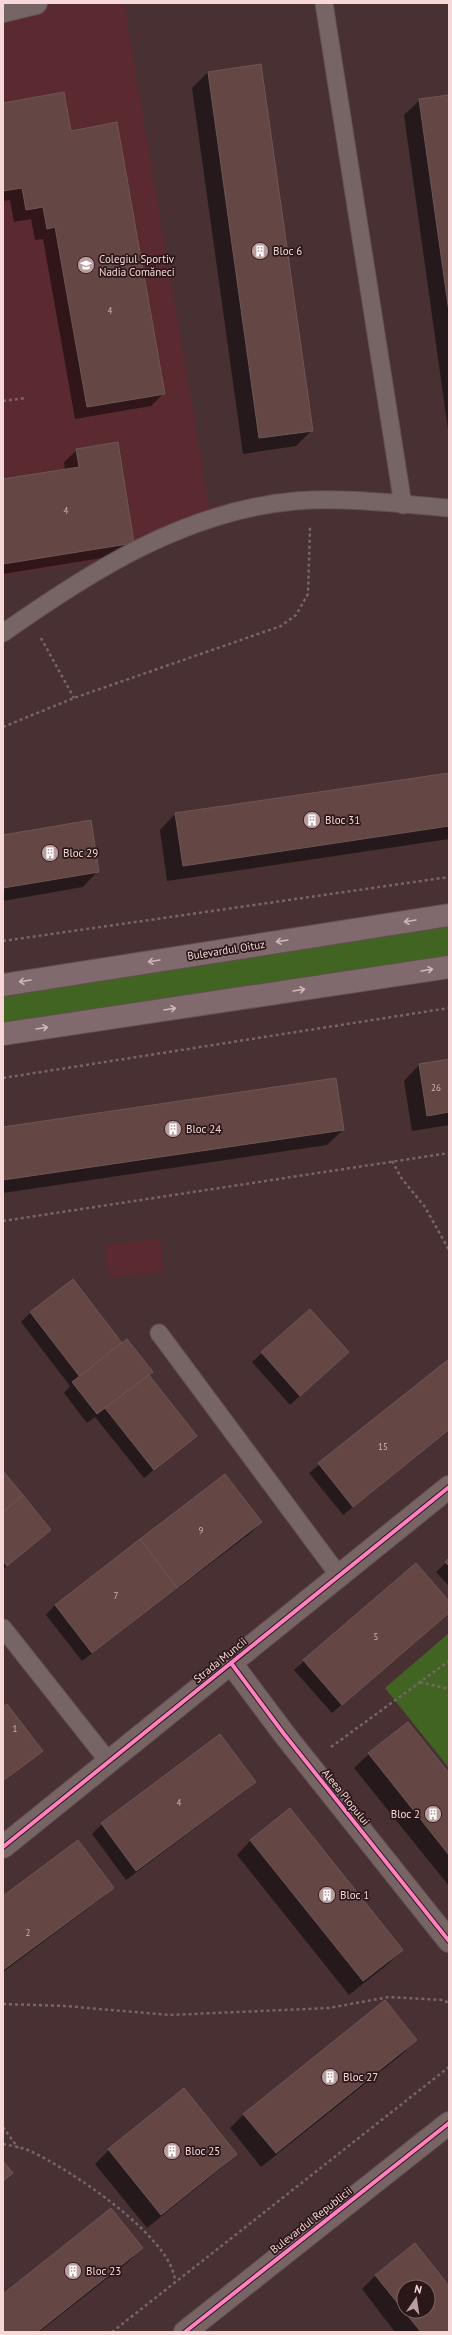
<svg xmlns="http://www.w3.org/2000/svg" width="452" height="2335" viewBox="0 0 452 2335" font-family="'PT Sans',sans-serif">
<style>
.built{fill:#5b2a30}
.green{fill:#426422}
.shadow{fill:#0007;fill-rule:evenodd}
.building{fill:#644744;stroke:#6c5756;fill-rule:evenodd}
.lines{fill:none;stroke-linecap:round;stroke-linejoin:round}
.service-casing{stroke:#644f51;stroke-width:19}
.minor-casing{stroke:#644f51;stroke-width:24}
.tertiary-casing{stroke:#644f51;stroke-width:24}
.primary-casing{stroke:#644f51;stroke-width:24}
.path{stroke:#776567;stroke-width:2.5;stroke-dasharray:3 3;stroke-linecap:butt}
.service{stroke:#776566;stroke-width:17}
.minor{stroke:#776566;stroke-width:22}
.tertiary{stroke:#776566;stroke-width:22}
.primary{stroke:#816a6d;stroke-width:22}
.cycleway-casing{stroke:#2b1618;stroke-width:6}
.cycleway{stroke:#ff80c0;stroke-width:4}
.oneway{stroke:#d3b7b9}
.labels{text-anchor:middle;stroke-width:3.5;stroke-linejoin:round;paint-order:stroke}
.number-label{font-size:9px;fill:#d2b4b4}
.poi-label{font-size:11px;fill:#f6d8d9;stroke:#2b1618;text-anchor:start}
.street-label{font-size:11px;fill:#f6d8d9;stroke:#2b1618}
</style>
<rect width="100%" height="100%" fill="#483033"/>
<!-- built -->
<g class="built">
<path d="M36,3H124L211,518L121,557L3,576V11Z"/>
<path d="M160,1238L164,1271L109,1278L105,1245Z"/>
</g>
<!-- green -->
<g class="green">
<path d="M449,915V967L3,1034V985Z"/>
<path d="M449,1633V1768L385,1688Z"/>
</g>
<!-- shadow -->
<g class="shadow">
<path d="M208,72L311,431L296,446L243,454L192,88Z"/>
<path d="M449,96V437L404,115L420,100Z"/>
<path d="M3,104L163,394L151,406L75,419L43,239L35,240L31,219L14,222L10,200L3,201Z"/>
<path d="M77,450L133,543L121,555L3,574V481L65,470L64,462Z"/>
<path d="M449,774V839L167,881L160,830L175,814Z"/>
<path d="M3,836L98,871L83,887L3,901Z"/>
<path d="M449,1060V1125L412,1131L404,1081L419,1065Z"/>
<path d="M3,1128L343,1130L327,1145L3,1193Z"/>
<path d="M310,1310L348,1352L290,1405L252,1362Z"/>
<path d="M31,1312L122,1344L196,1435L144,1478L95,1417L87,1423L64,1393L70,1386L21,1322Z"/>
<path d="M449,1360V1431L343,1515L309,1473Z"/>
<path d="M3,1473L50,1530L3,1569Z"/>
<path d="M261,1522L252,1532L82,1661L46,1615L55,1605Z"/>
<path d="M449,1560V1586L436,1572Z"/>
<path d="M416,1564L449,1603V1613L332,1713L294,1670Z"/>
<path d="M3,1708L41,1751L3,1782Z"/>
<path d="M408,1723L449,1775V1886L354,1768L369,1754Z"/>
<path d="M220,1736L255,1782L245,1791L126,1880L92,1834L102,1824Z"/>
<path d="M251,1840L402,1950L388,1964L349,1995L237,1855Z"/>
<path d="M113,1888L103,1897L3,1972V1897Z"/>
<path d="M416,2040L401,2055L261,2167L230,2128L244,2114Z"/>
<path d="M109,2150L235,2154L221,2168L147,2228L95,2164Z"/>
<path d="M142,2248L128,2262L39,2332H3V2295Z"/>
<path d="M376,2275L449,2288V2332H395L362,2289ZM404,2287H428V2311H404Z"/>
</g>
<!-- building -->
<g class="building">
<path d="M261,64L313,431L259,438L208,72Z"/>
<path d="M64,92L71,131L117,122L165,394L87,407L55,227L47,229L43,207L26,210L22,188L3,191V103Z"/>
<path d="M449,95V312L419,99Z"/>
<path d="M118,442L134,543L3,564V479L79,467L76,449Z"/>
<path d="M449,773V826L183,866L175,813Z"/>
<path d="M91,820L99,872L3,888V835Z"/>
<path d="M449,1059V1112L427,1116L419,1064Z"/>
<path d="M336,1078L344,1130L3,1180V1127Z"/>
<path d="M73,1279L122,1343L80,1377L30,1312Z"/>
<path d="M310,1309L349,1352L300,1396L261,1352Z"/>
<path d="M127,1339L153,1372L97,1414L72,1382Z"/>
<path d="M449,1359V1430L353,1507L318,1463Z"/>
<path d="M149,1375L197,1436L154,1470L105,1408Z"/>
<path d="M3,1471L23,1495L3,1512Z"/>
<path d="M225,1474L262,1522L177,1588L140,1539Z"/>
<path d="M23,1495L51,1530L7,1566L3,1561V1512Z"/>
<path d="M140,1539L177,1588L92,1653L55,1605Z"/>
<path d="M449,1558V1566L445,1562Z"/>
<path d="M416,1563L449,1601V1613L342,1705L303,1660Z"/>
<path d="M7,1704L43,1751L3,1781V1707Z"/>
<path d="M408,1722L449,1773V1855L368,1753Z"/>
<path d="M220,1734L256,1782L136,1871L101,1823Z"/>
<path d="M290,1808L403,1950L363,1981L250,1840Z"/>
<path d="M78,1840L114,1888L3,1970V1896Z"/>
<path d="M385,2000L417,2040L276,2153L243,2114Z"/>
<path d="M184,2088L237,2154L161,2215L108,2149Z"/>
<path d="M3,2161L13,2173L3,2181Z"/>
<path d="M111,2208L143,2248L37,2332H3V2294Z"/>
<path d="M415,2243L449,2286V2332H421L375,2275ZM404,2287H428V2311H404Z"/>
</g>
<g class="lines">
<defs>
<g id="service">
<path d="M324,3L403,505"/>
<path d="M3,633C91,571 185,511 295,501C345,497 399,504 449,508"/>
<path d="M159,1333L340,1577"/>
<path d="M3,1628L109,1762"/>
</g>
<g id="minor">
<path d="M3,11L36,3"/>
<path d="M231,1663L284,1734L449,1941"/>
<path d="M3,1847L449,1487"/>
</g>
<path id="tertiary" d="M185,2332L449,2123"/>
<g id="primary">
<path d="M3,985L449,915"/>
<path d="M3,1034L449,967"/>
</g>
</defs>
<!-- service casing -->
<use href="#service" class="service-casing"/>
<!-- minor casing -->
<use href="#minor" class="minor-casing"/>
<!-- tertiary casing -->
<use href="#tertiary" class="tertiary-casing"/>
<!-- primary casing -->
<use href="#primary" class="primary-casing"/>
<!-- path -->
<g class="path">
<path d="M3,401L26,398"/>
<path d="M41,638L74,698"/>
<path d="M3,727L74,698L281,626L296,615L308,594L310,527"/>
<path d="M3,941L449,877"/>
<path d="M3,1078L449,1008"/>
<path d="M392,1161L402,1179L425,1207L449,1250"/>
<path d="M3,1221L449,1153"/>
<path d="M420,1682L449,1689"/>
<path d="M331,1747L449,1661"/>
<path d="M3,2004L65,2006L169,2015L329,2008L389,1997L443,2000L449,2003"/>
<path d="M3,2127L18,2148"/>
<path d="M3,2144C12,2146 21,2147 30,2151C68,2168 174,2238 175,2282"/>
<path d="M112,2332L449,2067"/>
</g>
<!-- service -->
<use href="#service" class="service"/>
<!-- minor -->
<use href="#minor" class="minor"/>
<!-- tertiary -->
<use href="#tertiary" class="tertiary"/>
<!-- primary -->
<use href="#primary" class="primary"/>
<defs>
<g id="cycleway">
<path d="M231,1663L284,1734L449,1941"/>
<path d="M3,1847L449,1487"/>
<path d="M185,2332L449,2123"/>
</g>
</defs>
<!-- cycleway casing -->
<use href="#cycleway" class="cycleway-casing"/>
<!-- cycleway -->
<use href="#cycleway" class="cycleway"/>
</g>
<!-- one-way arrows -->
<defs><path id="oneway-shaft" d="M-6 0H5M1.5-3L5.5 0L1.5 3" fill="none" stroke-width="1.6" stroke-linecap="round" stroke-linejoin="round"/></defs>
<g class="oneway">
<use href="#oneway-shaft" transform="translate(410 921) rotate(171)"/>
<use href="#oneway-shaft" transform="translate(282 941) rotate(171)"/>
<use href="#oneway-shaft" transform="translate(154 961) rotate(171)"/>
<use href="#oneway-shaft" transform="translate(427 970) rotate(-9)"/>
<use href="#oneway-shaft" transform="translate(25 981) rotate(171)"/>
<use href="#oneway-shaft" transform="translate(299 990) rotate(-9)"/>
<use href="#oneway-shaft" transform="translate(170 1009) rotate(-9)"/>
<use href="#oneway-shaft" transform="translate(42 1028) rotate(-9)"/>
</g>
<!-- icons -->
<defs>
<symbol id="building-disc" viewBox="-11 -11 22 22"><circle r="9.5" fill="#b99d9f" stroke="#2b1618"/><path d="M-4-6H4V6H1V3H-1V6H-4ZM-2.5-4.3h1.7v1.8h-1.7ZM.8-4.3h1.7v1.8H.8ZM-2.5-1h1.7V.8h-1.7ZM.8-1h1.7V.8H.8Z" fill="#fff"/></symbol>
<symbol id="school-disc" viewBox="-11 -11 22 22"><circle r="9.5" fill="#b99d9f" stroke="#2b1618"/><path d="M0-5L7-2L0 1L-7-2ZM-4 1L0 2.5L4 1V4Q0 6-4 4Z" fill="#fff"/></symbol>
</defs>
<g fill-rule="evenodd">
<use href="#building-disc" x="250" y="241" width="20" height="20"/>
<use href="#school-disc" x="76" y="255" width="20" height="20"/>
<use href="#building-disc" x="302" y="810" width="20" height="20"/>
<use href="#building-disc" x="40" y="843" width="20" height="20"/>
<use href="#building-disc" x="163" y="1119" width="20" height="20"/>
<use href="#building-disc" x="423" y="1804" width="20" height="20"/>
<use href="#building-disc" x="317" y="1885" width="20" height="20"/>
<use href="#building-disc" x="320" y="2067" width="20" height="20"/>
<use href="#building-disc" x="162" y="2141" width="20" height="20"/>
<use href="#building-disc" x="63" y="2261" width="20" height="20"/>
</g>
<g class="labels">
<!-- number labels -->
<g class="number-label">
<text x="110" y="314">4</text>
<text x="66" y="514">4</text>
<text x="436" y="1091">26</text>
<text x="383" y="1450">15</text>
<text x="201" y="1534">9</text>
<text x="116" y="1599">7</text>
<text x="376" y="1640">5</text>
<text x="15" y="1732">1</text>
<text x="179" y="1806">4</text>
<text x="28" y="1936">2</text>
</g>
<!-- poi labels -->
<g class="poi-label">
<text x="273" y="255">Bloc 6</text>
<text x="99" y="263">Colegiul Sportiv<tspan x="99" dy="13">Nadia Comăneci</tspan></text>
<text x="325" y="824">Bloc 31</text>
<text x="63" y="857">Bloc 29</text>
<text x="186" y="1133">Bloc 24</text>
<text x="420" y="1818" text-anchor="end">Bloc 2</text>
<text x="340" y="1899">Bloc 1</text>
<text x="343" y="2081">Bloc 27</text>
<text x="185" y="2155">Bloc 25</text>
<text x="86" y="2275">Bloc 23</text>
</g>
<!-- street labels -->
<g class="street-label">
<text transform="translate(226 950) rotate(-9)" y="4">Bulevardul Oituz</text>
<text transform="translate(220 1660) rotate(-39)" y="4">Strada Muncii</text>
<text transform="translate(346 1797) rotate(51)" y="4">Aleea Plopului</text>
<text transform="translate(311 2220) rotate(-38)" y="4">Bulevardul Republicii</text>
</g>
</g>
<!-- border -->
<rect width="452" height="2335" fill="none" stroke="#f6d8d9" stroke-width="8"/>
<!-- north arrow -->
<g transform="translate(416 2299) rotate(13)"><circle r="19" fill="#2b1618" stroke="#7c6465"/>
<path d="M0-3L7 15L0 10L-7 15Z" fill="#b99d9f"/>
<text y="-6" font-size="11" font-weight="bold" text-anchor="middle" fill="#f6d8d9">N</text>
</g>
</svg>
